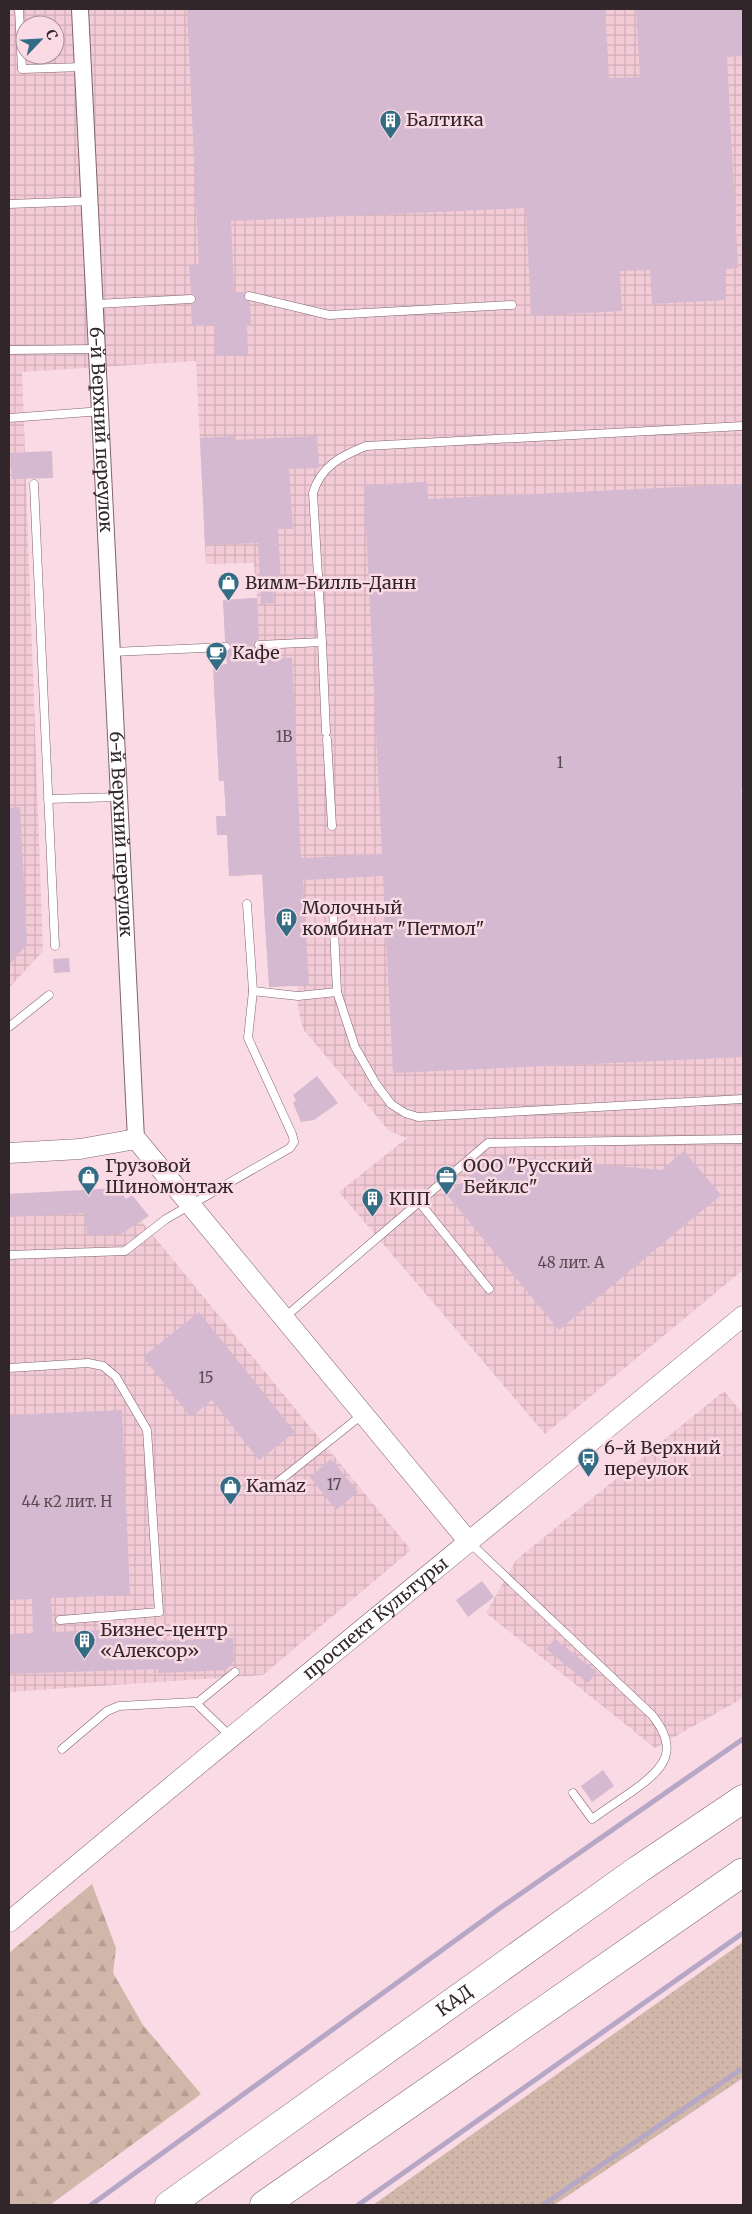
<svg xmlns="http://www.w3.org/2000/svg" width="752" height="2214" viewBox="0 0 752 2214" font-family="Merriweather,serif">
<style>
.industrial{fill:url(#industrial-grid);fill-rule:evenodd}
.grass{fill:url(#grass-dots)}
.forest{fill:url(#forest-firs)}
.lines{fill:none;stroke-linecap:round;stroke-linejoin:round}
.stream{stroke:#b5a7c5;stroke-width:5}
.building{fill:#d5b9d0}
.service-casing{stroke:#7f646c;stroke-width:9}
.minor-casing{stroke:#7f646c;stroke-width:18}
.tertiary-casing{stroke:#7f646c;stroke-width:21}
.motorway-casing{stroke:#7f646c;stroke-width:29}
.service{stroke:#fff;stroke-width:8}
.minor{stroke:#fff;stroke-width:16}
.tertiary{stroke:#fff;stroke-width:20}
.motorway{stroke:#fff;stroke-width:28}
.labels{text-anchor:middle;stroke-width:5;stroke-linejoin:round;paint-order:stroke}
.number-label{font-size:15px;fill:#5a4b53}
.poi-label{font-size:18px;fill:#312629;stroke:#fadae4;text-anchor:start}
.street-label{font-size:18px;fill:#312629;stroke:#fadae4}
</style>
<defs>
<pattern id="industrial-grid" width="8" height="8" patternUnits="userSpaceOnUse" patternTransform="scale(1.25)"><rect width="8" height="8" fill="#f2cbd6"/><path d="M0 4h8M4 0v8" fill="none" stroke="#d0aeb8"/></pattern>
<pattern id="grass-dots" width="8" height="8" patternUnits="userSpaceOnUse" patternTransform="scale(1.25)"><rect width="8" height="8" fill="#d1b7a9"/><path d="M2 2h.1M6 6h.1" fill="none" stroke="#b49d91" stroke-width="1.8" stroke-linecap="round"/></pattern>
<pattern id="forest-firs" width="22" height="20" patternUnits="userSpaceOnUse" patternTransform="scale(1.25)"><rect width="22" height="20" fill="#d1b7a9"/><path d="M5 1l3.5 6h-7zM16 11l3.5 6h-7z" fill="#b49d91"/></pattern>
</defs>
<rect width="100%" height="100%" fill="#fadae4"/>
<!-- industrial -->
<g class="industrial">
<path d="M9,9H743V1270L545,1434L339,1192L407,1138L389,1131L303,1029L298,1008L297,986L269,987L263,889L273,874L229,876L227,835H217L226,816L224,781H219L213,665L227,664L223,600L257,598L254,563L206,564L196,361L22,372L43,951L9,988ZM25,25H55V55H25Z"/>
<path d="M115,1189L411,1550L263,1675L9,1692V1194Z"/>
<path d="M724,1391L743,1414V1698L655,1748L486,1613L516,1560Z"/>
</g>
<!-- grass -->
<path class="grass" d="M743,1942V2078L554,2205H373Z"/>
<!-- forest -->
<path class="forest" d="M92,1884L116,1948L113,1973L143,2025L201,2094L50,2205H9V1953Z"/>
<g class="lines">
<!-- stream -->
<g class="stream">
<path d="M91,2205L500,1908L743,1739"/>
<path d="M358,2205L743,1933"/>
<path d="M543,2205L743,2068"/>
</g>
</g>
<!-- building -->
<g class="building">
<path d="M187,9H603L605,10L609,78L640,77L636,9H743V56L727,57L738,268L724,269L726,300L652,304L650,270L620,271L622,311L531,316L526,208L231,221L234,292H246L244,298L250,302L251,324H247L248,355L216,356L215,325L192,326L191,305L197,299L195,296L191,293L189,265H199Z"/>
<path d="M234,436V440L317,436L319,468L289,469L293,529H278L281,586H273L274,603L261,604L258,543L205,545L200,438Z"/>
<path d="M52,451L53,478L12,479L10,453Z"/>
<path d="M427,482L428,499L743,484V789H741L743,829V1057L393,1073L383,876L303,880L309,985L269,987L262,874L229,876L227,834L217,835L216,816H226L224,781H219L213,665H227L226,653L232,647L230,644L225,641L223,600L257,598L259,639L254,642L253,646L259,651L260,659L292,658L301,858L382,854L364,485Z"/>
<path d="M20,807L27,944L9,965V808Z"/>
<path d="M69,958L70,972L54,973L53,959Z"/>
<path d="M317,1076L338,1103L314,1120L301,1122L293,1103L296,1100L293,1095Z"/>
<path d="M684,1151L721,1195L559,1330L447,1195L495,1155L662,1170Z"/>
<path d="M118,1188L126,1199L132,1195L149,1216L121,1234L87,1235L85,1213L9,1217V1194Z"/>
<path d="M199,1312L295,1432L259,1460L212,1400L191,1417L143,1357Z"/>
<path d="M122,1410L130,1595L51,1598L53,1632L156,1628L157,1641L233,1638L234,1661L226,1670L158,1673V1669L9,1674L10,1634L33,1633L32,1599L9,1600V1415Z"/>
<path d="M331,1459L358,1492L336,1510L310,1477Z"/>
<path d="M482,1581L494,1597L468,1617L456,1600Z"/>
<path d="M555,1639L597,1672L588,1683L546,1649Z"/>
<path d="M603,1770L614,1786L592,1802L581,1786Z"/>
</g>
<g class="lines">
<defs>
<g id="service">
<path d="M19,9L22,69L83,67"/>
<path d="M9,204L90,201"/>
<path d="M249,296L329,315L512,305"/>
<path d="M96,304L191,299"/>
<path d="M9,350L98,349"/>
<path d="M9,418L102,411"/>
<path d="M34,484L55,946"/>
<path d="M322,642L313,493C321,466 341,456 366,446L743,426"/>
<path d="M259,645L322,642L326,732"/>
<path d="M112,652L226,647"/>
<path d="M327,739L332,826"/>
<path d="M48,799L120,797"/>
<path d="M333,909L337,992L355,1047L376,1084L391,1104L405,1113L418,1117L743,1099"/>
<path d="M253,991L298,996L337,992"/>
<path d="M9,1027L49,995"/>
<path d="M420,1203L489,1289"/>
<path d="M9,1255L125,1251L166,1219L290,1148L294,1142L292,1134L248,1038L253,991L247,904"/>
<path d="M285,1317L488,1143L743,1139"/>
<path d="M9,1368L88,1363L103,1366L116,1377L147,1430L159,1612L60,1620"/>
<path d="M268,1490L363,1414"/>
<path d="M470,1543L652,1715C680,1750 665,1768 634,1790C620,1800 606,1809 592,1819L573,1793"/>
<path d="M197,1703L235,1672"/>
<path d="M62,1749L107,1711L119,1706L195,1702L230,1736"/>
</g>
<g id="minor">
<path id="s1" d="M80,9L136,1139"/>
</g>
<g id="tertiary">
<path d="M9,1153L80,1149L136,1139L469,1542"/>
<path id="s2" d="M9,1922C252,1718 499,1518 743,1316"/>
</g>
<g id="motorway">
<path id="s3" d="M169,2205L639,1869L743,1799"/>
<path d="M264,2205L743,1872"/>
</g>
</defs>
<!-- service casing -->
<use href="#service" class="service-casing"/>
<!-- minor casing -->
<use href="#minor" class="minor-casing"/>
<!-- tertiary casing -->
<use href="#tertiary" class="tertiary-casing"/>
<!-- motorway casing -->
<use href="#motorway" class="motorway-casing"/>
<!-- service -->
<use href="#service" class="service"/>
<!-- minor -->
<use href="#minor" class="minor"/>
<!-- tertiary -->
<use href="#tertiary" class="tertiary"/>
<!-- motorway -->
<use href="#motorway" class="motorway"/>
</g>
<!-- icons -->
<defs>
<symbol id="building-pin" viewBox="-11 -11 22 30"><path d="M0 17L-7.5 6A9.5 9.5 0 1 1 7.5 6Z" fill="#326d85" stroke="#fadae4"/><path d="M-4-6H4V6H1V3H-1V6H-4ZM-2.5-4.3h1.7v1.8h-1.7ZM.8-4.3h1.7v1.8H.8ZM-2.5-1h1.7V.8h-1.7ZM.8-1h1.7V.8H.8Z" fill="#fff"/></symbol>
<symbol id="shop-pin" viewBox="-11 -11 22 30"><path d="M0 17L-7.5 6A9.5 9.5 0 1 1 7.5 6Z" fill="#326d85" stroke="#fadae4"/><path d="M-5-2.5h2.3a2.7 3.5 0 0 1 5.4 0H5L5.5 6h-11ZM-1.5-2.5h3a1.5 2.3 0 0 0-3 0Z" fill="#fff"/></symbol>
<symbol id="cafe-pin" viewBox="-11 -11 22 30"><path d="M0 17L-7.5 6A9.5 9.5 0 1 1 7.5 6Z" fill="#326d85" stroke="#fadae4"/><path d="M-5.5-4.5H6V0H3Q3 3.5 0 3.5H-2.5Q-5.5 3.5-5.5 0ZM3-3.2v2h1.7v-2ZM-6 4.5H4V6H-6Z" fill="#fff"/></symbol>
<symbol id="office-pin" viewBox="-11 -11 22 30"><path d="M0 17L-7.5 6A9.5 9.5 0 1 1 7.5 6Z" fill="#326d85" stroke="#fadae4"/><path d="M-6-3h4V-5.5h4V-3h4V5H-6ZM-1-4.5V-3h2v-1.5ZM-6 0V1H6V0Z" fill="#fff"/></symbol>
<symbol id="bus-pin" viewBox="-11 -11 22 30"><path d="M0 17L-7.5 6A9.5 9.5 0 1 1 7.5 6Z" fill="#326d85" stroke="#fadae4"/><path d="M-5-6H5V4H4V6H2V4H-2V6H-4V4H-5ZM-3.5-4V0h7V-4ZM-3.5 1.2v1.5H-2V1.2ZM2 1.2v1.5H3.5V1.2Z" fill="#fff"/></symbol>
</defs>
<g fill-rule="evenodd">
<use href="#building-pin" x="378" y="108" width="25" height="34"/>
<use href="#shop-pin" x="216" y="570" width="25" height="34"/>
<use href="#cafe-pin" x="204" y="640" width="25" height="34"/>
<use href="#building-pin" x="274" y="906" width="25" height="34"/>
<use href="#shop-pin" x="76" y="1164" width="25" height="34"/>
<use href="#office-pin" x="434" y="1164" width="25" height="34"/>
<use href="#building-pin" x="360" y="1186" width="25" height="34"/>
<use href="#bus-pin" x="576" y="1446" width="25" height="34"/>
<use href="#shop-pin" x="218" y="1474" width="25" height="34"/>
<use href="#building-pin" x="72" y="1628" width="25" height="34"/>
</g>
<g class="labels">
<!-- number labels -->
<g class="number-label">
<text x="284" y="742">1В</text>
<text x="560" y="768">1</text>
<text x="571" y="1268">48 лит. А</text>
<text x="206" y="1383">15</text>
<text x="334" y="1490">17</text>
<text x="67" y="1507">44 к2 лит. Н</text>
</g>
<!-- poi labels -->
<g class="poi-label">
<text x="406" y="126">Балтика</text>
<text x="245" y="589">Вимм-Билль-Данн</text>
<text x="232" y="659">Кафе</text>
<text x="302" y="914">Молочный<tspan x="302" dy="21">комбинат "Петмол"</tspan></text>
<text x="105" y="1172">Грузовой<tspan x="105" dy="21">Шиномонтаж</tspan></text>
<text x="463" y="1172">ООО "Русский<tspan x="463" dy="21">Бейклс"</tspan></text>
<text x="389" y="1205">КПП</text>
<text x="604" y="1454">6-й Верхний<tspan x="604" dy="21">переулок</tspan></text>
<text x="246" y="1492">Kamaz</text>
<text x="100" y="1636">Бизнес-центр<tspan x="100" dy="21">«Алексор»</tspan></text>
</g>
<!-- street labels -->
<g class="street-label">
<text dy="6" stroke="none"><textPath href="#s1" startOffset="421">6-й Верхний переулок</textPath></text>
<text dy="6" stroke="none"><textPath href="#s1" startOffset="826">6-й Верхний переулок</textPath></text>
<text dy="6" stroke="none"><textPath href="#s2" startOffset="476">проспект Культуры</textPath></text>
<text dy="6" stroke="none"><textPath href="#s3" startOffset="351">КАД</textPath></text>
</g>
</g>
<!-- border -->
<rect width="752" height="2214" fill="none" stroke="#312629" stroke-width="20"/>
<!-- north arrow -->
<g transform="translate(40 40) rotate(65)"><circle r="24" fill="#fadae4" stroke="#aa9299"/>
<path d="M0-4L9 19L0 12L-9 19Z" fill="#326d85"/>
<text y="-8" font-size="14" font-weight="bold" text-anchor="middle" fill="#312629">С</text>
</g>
</svg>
